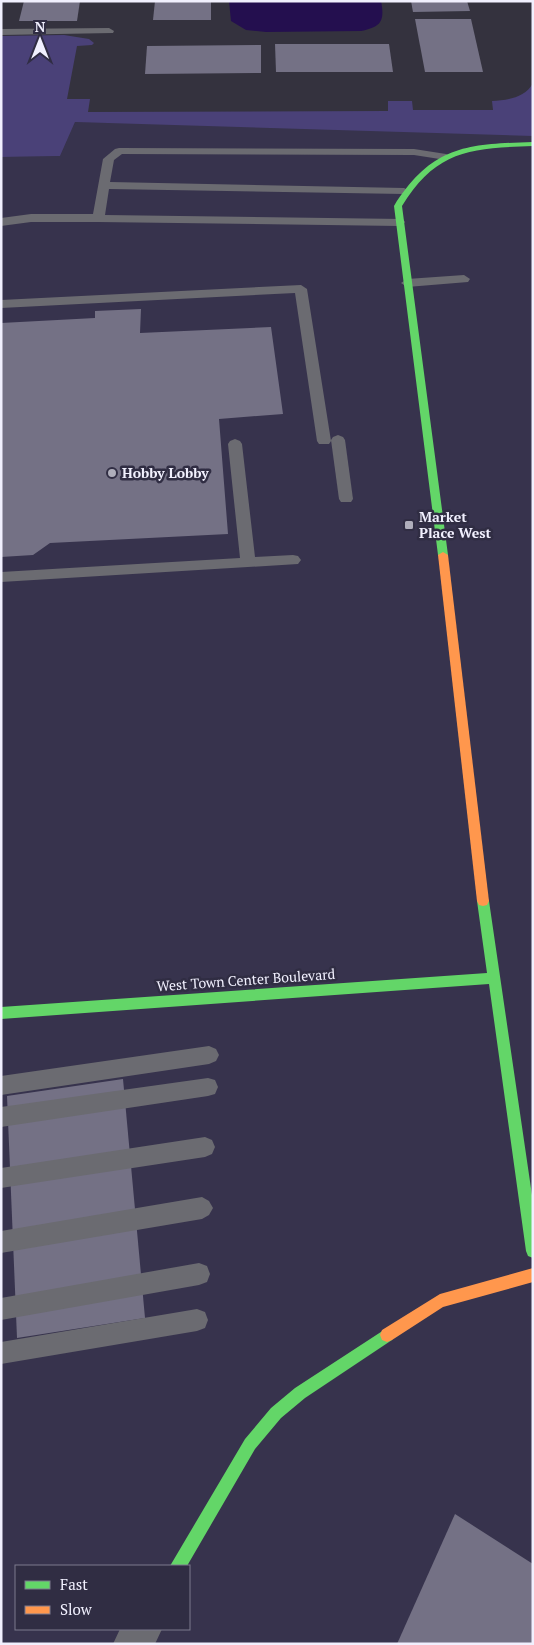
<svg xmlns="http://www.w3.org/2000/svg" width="534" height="1645" viewBox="0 0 534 1645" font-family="'PT Serif',serif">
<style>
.built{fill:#37334d;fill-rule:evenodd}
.green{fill:#4a4178}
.water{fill:#240f4f}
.building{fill:#747185}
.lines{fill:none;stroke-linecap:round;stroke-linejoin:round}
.lane{fill:#6b6b71;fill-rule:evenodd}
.street{fill:#6b6b71;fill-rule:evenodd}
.fast{fill:#63d668;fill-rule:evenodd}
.slow{fill:#ff974d;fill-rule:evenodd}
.poi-dot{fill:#afaebb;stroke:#302d43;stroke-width:2}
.labels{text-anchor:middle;stroke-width:5;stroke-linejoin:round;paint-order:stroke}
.poi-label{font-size:14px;font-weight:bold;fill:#f1f0fe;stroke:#302d43;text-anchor:start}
.street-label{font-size:14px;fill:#f1f0fe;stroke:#302d43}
</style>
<rect width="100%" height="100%" fill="#34323e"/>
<!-- built -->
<path class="built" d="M75,122L533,127V1644H1V157L60,156ZM16,1566H189V1629H16Z"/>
<!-- green -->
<path class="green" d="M64,35L89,39L94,43L92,45L77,46L67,99H90L88,112L388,111V101H412L413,110H493L492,101C507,100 525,98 533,83V136L75,122L60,156L1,157V36Z"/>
<!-- water -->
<path class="water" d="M229,1H381C385,21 381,27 361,31L266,32L246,30L231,21Z"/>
<!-- building -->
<g class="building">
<path d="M24,1H80L77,21H19Z"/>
<path d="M155,1H211V20H153Z"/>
<path d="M411,1H467L470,11L413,12Z"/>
<path d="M415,19H471L483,72H425Z"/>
<path d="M275,44H389L393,72H276Z"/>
<path d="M261,45V73L145,74L147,46Z"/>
<path d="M141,309L140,333L271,327L283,414L219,419L228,534L50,543L33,555L1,557V323L95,318V311Z"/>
<path d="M123,1079L145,1318L17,1338L7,1096Z"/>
<path d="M455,1514L533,1564V1644H397Z"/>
</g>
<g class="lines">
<!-- lane -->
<g class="lane">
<path d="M109,28L114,31L113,33L1,35V29Z"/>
<path d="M119,148L414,149L446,154L452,157L446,160L414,155L122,154L114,160L110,182L404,188L410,191L404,194L109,189L105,215L403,219L405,222L403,225L399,226L98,222H31L1,226V218L31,214H93L103,159L115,149Z"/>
<path d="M464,275L470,279L468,282L407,287L401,283L407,279Z"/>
<path d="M301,285L307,289L331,441L329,444H319L317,441L295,293L1,308V300Z"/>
<path d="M338,435L343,437L345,440L353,499L351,502H341L339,499L331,440L333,437Z"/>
<path d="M235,439L240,441L242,444L255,557L293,555L298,556L301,560L298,564L1,582V572L240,558L228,444L230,441Z"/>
<path d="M209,1046L216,1049L219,1055L216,1061L209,1064L1,1095V1076Z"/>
<path d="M208,1078L215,1080L218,1087L215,1094L208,1096L1,1127V1107Z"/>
<path d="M205,1137L212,1140L215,1147L212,1154L205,1157L1,1188V1168Z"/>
<path d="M202,1197L209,1201L213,1208L209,1215L202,1219L1,1253V1231Z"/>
<path d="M199,1263L207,1266L210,1274L207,1282L199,1285L1,1320V1298Z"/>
<path d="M197,1309L205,1312L208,1320L205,1328L197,1331L1,1364V1342Z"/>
</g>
<!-- street -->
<path class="street" d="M120,1629H162L155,1644H113Z"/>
<!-- fast -->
<g class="fast">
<path d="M533,142V146C471,148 436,150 402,206L448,555L443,558L438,555L394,206C432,146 466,144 533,142Z"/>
<path d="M483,896L487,897L489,901L533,1202V1258L528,1256L526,1251L489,984L1,1019V1007L487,973L477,901L479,897Z"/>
<path d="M387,1328L392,1330L394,1335L392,1340L305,1398L281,1418L255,1449L187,1566H170L245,1439L271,1408L295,1388Z"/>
</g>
<!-- slow -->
<g class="slow">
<path d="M443,552L448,555L489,901L487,905L483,906L479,905L477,901L438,555Z"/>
<path d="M533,1268V1282L443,1307L392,1340L387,1342L382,1340L380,1335L382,1330L440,1294Z"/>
</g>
</g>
<!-- markers -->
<g class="poi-dot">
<circle cx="112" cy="473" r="5"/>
<rect x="404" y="520" width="10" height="10" rx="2.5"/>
</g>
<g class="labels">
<!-- poi labels -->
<g class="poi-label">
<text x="122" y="478">Hobby Lobby</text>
<text x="419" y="522">Market<tspan x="419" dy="16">Place West</tspan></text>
</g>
<!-- street labels -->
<g class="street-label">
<text transform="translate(246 980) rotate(-4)" y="5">West Town Center Boulevard</text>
</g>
</g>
<!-- border -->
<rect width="534" height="1645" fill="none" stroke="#f1f0fe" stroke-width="5"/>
<!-- legend -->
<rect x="15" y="1565" width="175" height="65" fill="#302d43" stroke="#7d7b8e"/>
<rect x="25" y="1581" width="25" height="8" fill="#63d668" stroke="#7d7b8e"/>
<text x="60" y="1590" font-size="15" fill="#f1f0fe">Fast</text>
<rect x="25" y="1606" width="25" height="8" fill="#ff974d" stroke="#7d7b8e"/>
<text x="60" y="1615" font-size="15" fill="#f1f0fe">Slow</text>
<!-- north arrow -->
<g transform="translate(40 40)" stroke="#302d43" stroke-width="4" paint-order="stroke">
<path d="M0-4L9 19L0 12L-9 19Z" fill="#f1f0fe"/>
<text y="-8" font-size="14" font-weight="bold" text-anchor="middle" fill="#f1f0fe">N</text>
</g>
</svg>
